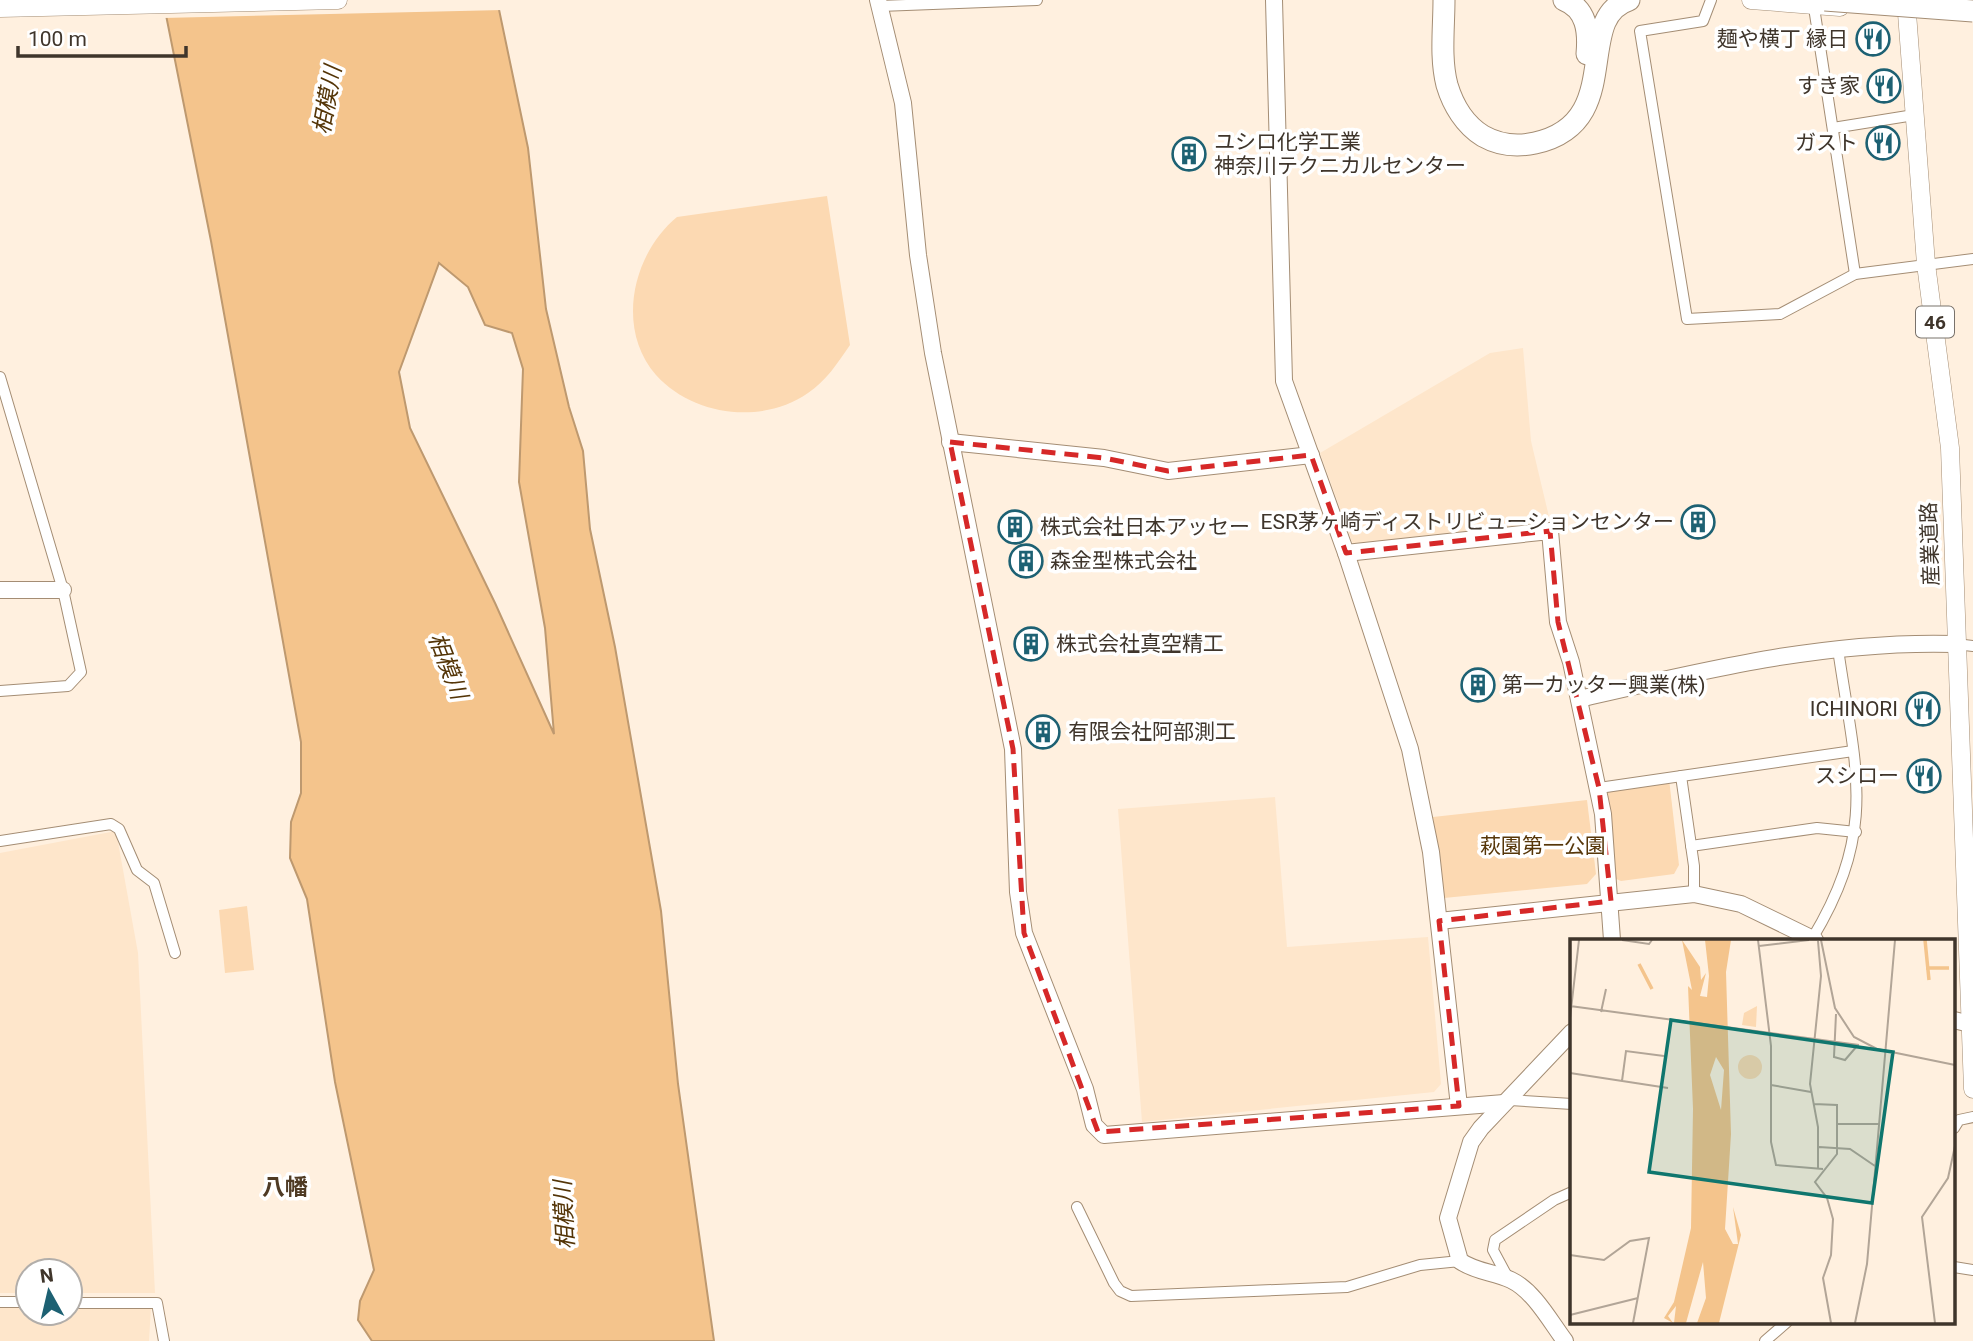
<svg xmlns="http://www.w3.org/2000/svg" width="1973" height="1341" viewBox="0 0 1973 1341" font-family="Roboto,'Noto Sans JP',sans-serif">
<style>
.built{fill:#fee6cb}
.green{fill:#fcd9b2}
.water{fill:#f4c48c;stroke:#be996f;stroke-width:2;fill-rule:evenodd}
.pier{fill:#fff0df}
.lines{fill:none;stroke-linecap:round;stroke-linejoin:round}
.street-casing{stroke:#a48d74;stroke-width:12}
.secondary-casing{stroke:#a48d74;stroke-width:18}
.primary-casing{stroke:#a48d74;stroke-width:19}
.highway-casing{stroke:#a48d74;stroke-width:23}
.street{stroke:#fff;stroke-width:10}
.secondary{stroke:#fff;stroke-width:16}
.primary{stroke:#fff;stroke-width:18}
.highway{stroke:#fff;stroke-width:21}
.highway-bridge-casing{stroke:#a48d74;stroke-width:23;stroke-linecap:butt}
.highway-bridge{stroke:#fff;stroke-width:21}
.marked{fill:none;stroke:#d62828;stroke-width:5;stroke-dasharray:14 9;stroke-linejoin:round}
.labels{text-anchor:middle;stroke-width:7;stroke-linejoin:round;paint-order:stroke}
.shield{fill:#fff;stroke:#79726b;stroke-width:2}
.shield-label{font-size:19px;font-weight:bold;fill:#3f352b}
.poi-label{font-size:21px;fill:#3f352b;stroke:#fff;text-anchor:end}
.street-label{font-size:21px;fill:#3f352b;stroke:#fff}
.park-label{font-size:21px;fill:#563609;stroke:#fff}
.water-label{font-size:23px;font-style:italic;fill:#543507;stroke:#fff}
.neighbourhood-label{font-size:23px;font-weight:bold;fill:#4f3b24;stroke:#fff}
.inset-river{fill:none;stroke:#f4c48c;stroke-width:3.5}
.inset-road{fill:none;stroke:#b2a597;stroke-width:2}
.view{fill:#0f766e;fill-opacity:0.15;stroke:#0f766e;stroke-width:3.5}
.inset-edge{fill:none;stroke:#3f352b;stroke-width:3.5}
</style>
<rect width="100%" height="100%" fill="#fff0df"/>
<!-- built -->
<g class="built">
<path d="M1523,348L1531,441L1550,521L1356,545L1352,542L1320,453L1490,353Z"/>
<path d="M1275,797L1287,947L1428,937L1441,1084L1434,1092L1142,1122L1118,809Z"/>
<path d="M116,831L138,953L155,1293H70V1271H28V1293H0V853Z"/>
<path d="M0,1306H28V1313H70V1307H151L149,1341H0Z"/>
</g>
<!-- green -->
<g class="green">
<path d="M827,196L850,345C837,364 826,381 808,393C762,425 693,416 656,375C615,328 633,253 677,217Z"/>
<path d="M1669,779L1679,865L1674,874L1621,881L1614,878L1604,789Z"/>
<path d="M1587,800L1596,874L1587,884L1444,898L1433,817Z"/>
<path d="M247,906L254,970L225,973L219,910Z"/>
</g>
<!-- water -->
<path class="water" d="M163,0H497L528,148L546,309L569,407L583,451L590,529L615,647L661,911L678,1084L714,1341H372L358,1320L360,1301L374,1270L335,1082L307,899L290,858L291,822L301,793V742L211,241ZM439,263L468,287L485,325L512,333L523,369L519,482L545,628L554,734L495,603L410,428L399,372Z"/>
<!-- pier -->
<path class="pier" d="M159,0H501L503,10L163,18Z"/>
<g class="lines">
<defs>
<g id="street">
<path d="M1711,0L1703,21L1640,31L1687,319L1780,314L1855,274L1973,259"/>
<path d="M1813,1L1855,274"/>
<path d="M880,6L1037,0"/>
<path d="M1833,128L1914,115"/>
<path d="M0,377L63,590L81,672L68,686L0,691"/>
<path d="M1956,644L1973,646"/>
<path d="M1681,776L1694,866V894"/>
<path d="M1599,788L1853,751"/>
<path d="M0,841L111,824L119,829L137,870L154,883L175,953"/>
<path d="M1691,846L1817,828L1856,832"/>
<path d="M1812,939C1879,828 1855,768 1838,649"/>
<path d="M1510,1100L1572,1104"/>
<path d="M1954,1128L1959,1120L1973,1117"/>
<path d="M1077,1207L1114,1283L1120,1291L1131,1296L1347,1287L1420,1265L1460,1261"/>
<path d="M1954,1267L1973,1270"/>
<path d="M1508,1278L1493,1250L1495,1240L1554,1200L1572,1192"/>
<path d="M0,1302H28"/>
<path d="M70,1303H157L164,1341"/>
<path d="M1765,1341L1787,1322"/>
</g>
<g id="secondary">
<path d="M878,0L903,103L918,255L933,353L1013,749L1018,892L1024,933L1085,1089L1094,1125L1104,1135L1504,1103"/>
<path d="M1274,0L1284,381L1346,553L1410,749L1431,852L1459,1106"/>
<path d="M950,442L1104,458L1168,471L1311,455"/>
<path d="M1346,553L1550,531L1558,622L1571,662L1603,814L1612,940"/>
<path d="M0,590H63"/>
<path d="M1579,699C1704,670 1828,640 1956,644"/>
<path d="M1439,921L1694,894L1741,904L1815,940"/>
<path d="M1954,1020L1970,1024"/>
<path d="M1565,1341C1550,1321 1534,1291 1511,1280C1494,1272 1476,1272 1460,1261L1448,1218L1471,1142L1481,1128L1572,1032"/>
</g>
<g id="primary">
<path d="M1751,0L1840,7"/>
<path d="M1906,0L1926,264L1950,448L1973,1089"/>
<path d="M0,8L338,0"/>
</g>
<g id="highway">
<path d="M1444,0C1444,28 1440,58 1447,85C1453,105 1465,125 1483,136C1499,145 1517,147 1535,143C1627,123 1572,18 1629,0"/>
<path d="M1564,0C1587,9 1589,32 1587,54"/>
</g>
</defs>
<!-- street casing -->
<use href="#street" class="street-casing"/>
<!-- secondary casing -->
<use href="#secondary" class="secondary-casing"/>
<!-- primary casing -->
<use href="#primary" class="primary-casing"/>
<!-- highway casing -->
<use href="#highway" class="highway-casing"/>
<!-- street -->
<use href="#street" class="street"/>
<!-- secondary -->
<use href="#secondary" class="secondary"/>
<!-- primary -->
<use href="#primary" class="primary"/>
<!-- highway -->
<use href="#highway" class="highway"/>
<defs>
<path id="highway-bridge" d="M1825,0L1973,11"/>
</defs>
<!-- highway-bridge casing -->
<use href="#highway-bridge" class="highway-bridge-casing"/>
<!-- highway-bridge -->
<use href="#highway-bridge" class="highway-bridge"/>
</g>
<!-- marked area -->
<path class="marked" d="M950,442L1104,458L1168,471L1311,455L1346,553L1550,531L1558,622L1599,788L1611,901L1439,921L1459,1106L1098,1132L1024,933L1013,749Z"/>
<!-- icons -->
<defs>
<symbol id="restaurant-ring" viewBox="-11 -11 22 22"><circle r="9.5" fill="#fff" stroke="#1d6173" stroke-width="1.5"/><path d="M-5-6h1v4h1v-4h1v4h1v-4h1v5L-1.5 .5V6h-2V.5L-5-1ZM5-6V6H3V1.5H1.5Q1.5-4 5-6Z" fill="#1d6173"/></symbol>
<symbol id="building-ring" viewBox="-11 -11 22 22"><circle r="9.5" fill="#fff" stroke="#1d6173" stroke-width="1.5"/><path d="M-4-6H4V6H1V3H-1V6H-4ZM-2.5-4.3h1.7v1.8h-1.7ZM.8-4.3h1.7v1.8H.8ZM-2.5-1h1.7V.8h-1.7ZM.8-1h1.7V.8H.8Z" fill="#1d6173"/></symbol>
</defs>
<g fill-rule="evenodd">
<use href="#restaurant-ring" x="1854" y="20" width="38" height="38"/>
<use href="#restaurant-ring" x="1865" y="67" width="38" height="38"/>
<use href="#restaurant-ring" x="1864" y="124" width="38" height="38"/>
<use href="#building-ring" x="1170" y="135" width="38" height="38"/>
<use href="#building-ring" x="1679" y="503" width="38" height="38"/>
<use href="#building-ring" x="996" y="508" width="38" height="38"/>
<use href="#building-ring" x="1007" y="542" width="38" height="38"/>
<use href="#building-ring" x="1012" y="625" width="38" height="38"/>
<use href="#building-ring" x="1459" y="666" width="38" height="38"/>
<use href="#restaurant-ring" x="1904" y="690" width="38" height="38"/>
<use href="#building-ring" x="1024" y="713" width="38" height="38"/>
<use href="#restaurant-ring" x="1905" y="757" width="38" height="38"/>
</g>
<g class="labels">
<!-- shield labels -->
<rect class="shield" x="1916" y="306.5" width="38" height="31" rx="5"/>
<g class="shield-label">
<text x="1935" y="329">46</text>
</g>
<!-- poi labels -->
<g class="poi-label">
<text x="1848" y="46">麺や横丁 縁日</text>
<text x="1860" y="93">すき家</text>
<text x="1214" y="149" text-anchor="start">ユシロ化学工業<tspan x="1214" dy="24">神奈川テクニカルセンター</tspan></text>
<text x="1858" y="150">ガスト</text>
<text x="1674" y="529">ESR茅ヶ崎ディストリビューションセンター</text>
<text x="1040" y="534" text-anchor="start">株式会社日本アッセー</text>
<text x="1050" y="568" text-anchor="start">森金型株式会社</text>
<text x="1056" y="651" text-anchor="start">株式会社真空精工</text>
<text x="1502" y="692" text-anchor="start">第一カッター興業(株)</text>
<text x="1898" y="716">ICHINORI</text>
<text x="1068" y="739" text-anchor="start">有限会社阿部測工</text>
<text x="1899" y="783">スシロー</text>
</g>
<!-- street labels -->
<g class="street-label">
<text transform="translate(1930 544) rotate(-92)" y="7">産業道路</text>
</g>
<!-- park labels -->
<g class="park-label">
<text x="1543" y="853">萩園第一公園</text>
</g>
<!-- water labels -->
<g class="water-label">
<text transform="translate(327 100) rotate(-80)" y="8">相模川</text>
<text transform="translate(448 666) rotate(69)" y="8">相模川</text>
<text transform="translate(564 1215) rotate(-93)" y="8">相模川</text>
</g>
<!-- neighbourhood labels -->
<g class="neighbourhood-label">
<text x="285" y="1195">八幡</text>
</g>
</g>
<!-- overview -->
<g transform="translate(1570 939)">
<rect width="385" height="385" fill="#fff0df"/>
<path d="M187,67L186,88L172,86L174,74ZM168 128a12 12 0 1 1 24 0a12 12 0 1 1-24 0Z" fill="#fcd9b2"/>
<path d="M112,1L130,28L131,41L136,34L130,57L137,58L139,37L135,1H161L156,33L161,195L155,290L163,305H168L163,268L171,296L149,384H127L136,359L133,323L116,384H104L106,367L98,377L103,384L94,379L104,363L121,289L123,170L118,47L122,51ZM146,118L154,131L151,171L140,136Z" fill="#f4c48c" fill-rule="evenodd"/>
<path class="inset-river" d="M355,1L359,41M69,25L82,50M356,29H379"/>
<path class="inset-road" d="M52,1L79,5L82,1M188,1L201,107V203L206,226L253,230M251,1L265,69L284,98L307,110L385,126M189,7L239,1M0,67L289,106M31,73L36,50M266,75L264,118L275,121L287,107M0,79L9,1M0,134L98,149M52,142L56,112L94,117M201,146L241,153M244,165L267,166V215L245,243L257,259L263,280L261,316L253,339L261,384M268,185H310M249,208L280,210L305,227M248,229V188L240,145L251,37L248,2M0,316L34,321L60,302L79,299L63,384M0,376L68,359M285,384L297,325L325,1M365,384L352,278L378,239L385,207"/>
<path class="view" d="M101,81L323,113L302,264L79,233Z"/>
<rect width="385" height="385" class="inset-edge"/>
</g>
<!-- north arrow -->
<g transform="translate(49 1292) rotate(352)"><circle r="33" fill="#ffffff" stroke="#b2aeaa" stroke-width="2"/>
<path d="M0-5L12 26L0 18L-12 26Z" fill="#1d6173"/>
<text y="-10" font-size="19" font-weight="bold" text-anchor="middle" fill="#3f352b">N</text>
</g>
<!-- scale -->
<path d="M18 46v10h168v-10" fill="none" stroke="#3f352b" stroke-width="3.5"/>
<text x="28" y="46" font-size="21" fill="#3f352b" stroke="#ffffff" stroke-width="5" paint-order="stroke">100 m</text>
</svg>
